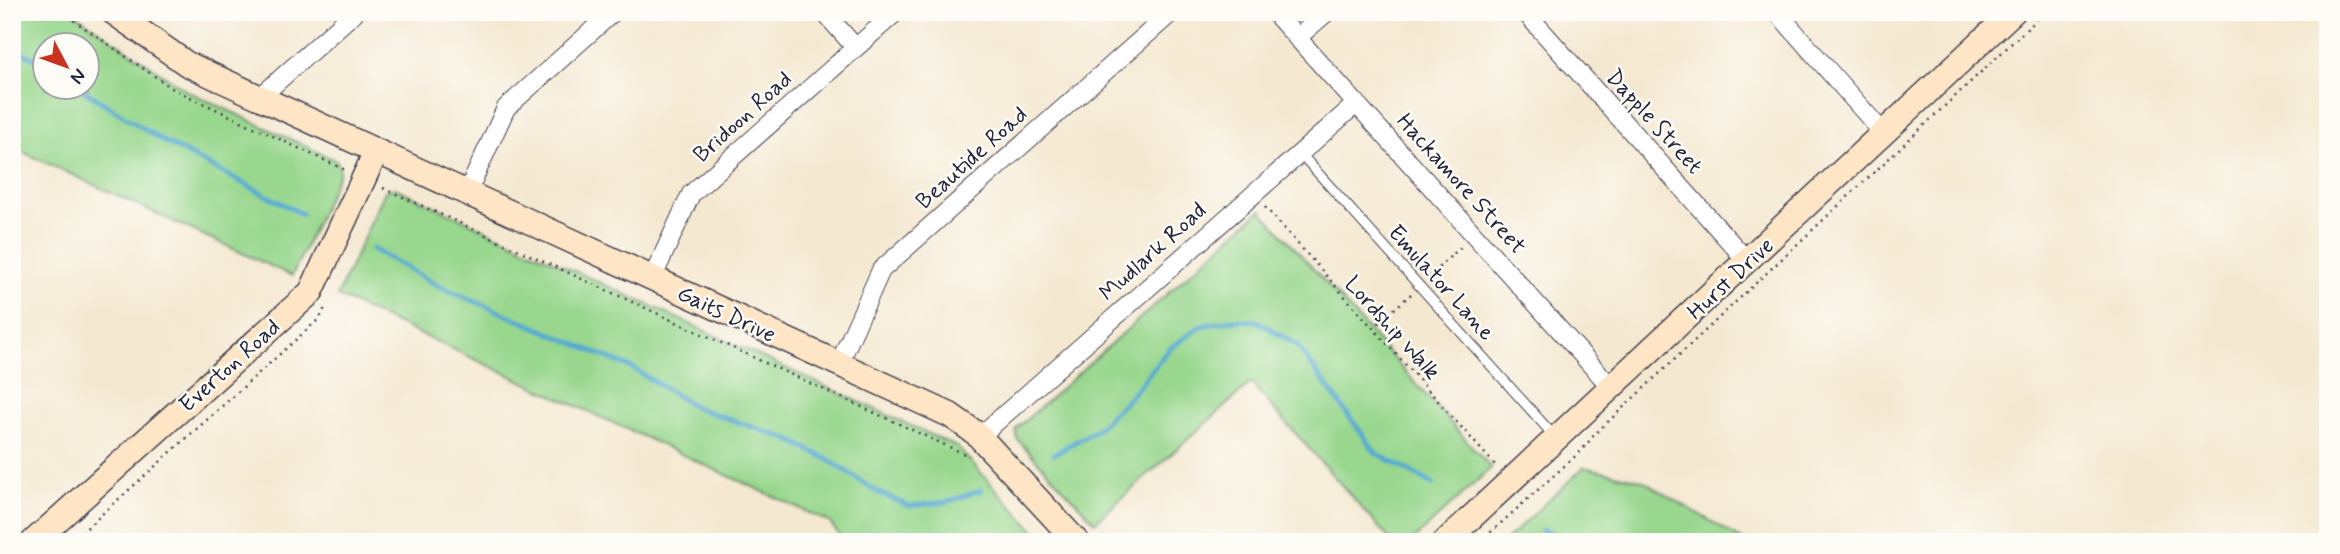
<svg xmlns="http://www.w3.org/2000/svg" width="2340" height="554" viewBox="0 0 2340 554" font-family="Mynerve,sans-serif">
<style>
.green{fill:#98d78d;stroke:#5d7c64;stroke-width:2;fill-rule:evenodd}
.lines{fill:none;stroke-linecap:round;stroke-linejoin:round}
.stream{stroke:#55a9d1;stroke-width:5}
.lane-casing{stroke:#424051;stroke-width:11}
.street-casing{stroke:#424051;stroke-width:20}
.secondary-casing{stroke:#424051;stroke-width:27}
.path{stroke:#424051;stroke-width:2.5;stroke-dasharray:2 5;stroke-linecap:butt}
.lane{stroke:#fff;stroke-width:9}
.street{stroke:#fff;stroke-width:18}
.secondary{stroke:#fde5c5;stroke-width:24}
.labels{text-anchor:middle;stroke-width:5;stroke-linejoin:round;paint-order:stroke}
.street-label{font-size:23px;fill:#22223b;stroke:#fdfcf7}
</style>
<rect width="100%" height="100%" fill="#fdfcf7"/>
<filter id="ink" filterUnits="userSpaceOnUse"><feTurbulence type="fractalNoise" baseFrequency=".0143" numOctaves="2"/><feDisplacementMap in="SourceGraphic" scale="14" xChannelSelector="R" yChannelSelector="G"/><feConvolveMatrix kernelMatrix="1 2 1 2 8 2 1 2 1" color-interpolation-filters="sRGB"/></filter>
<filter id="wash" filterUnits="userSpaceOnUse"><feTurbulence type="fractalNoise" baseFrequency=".00686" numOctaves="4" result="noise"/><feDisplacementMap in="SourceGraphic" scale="28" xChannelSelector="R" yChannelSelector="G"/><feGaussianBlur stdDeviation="1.57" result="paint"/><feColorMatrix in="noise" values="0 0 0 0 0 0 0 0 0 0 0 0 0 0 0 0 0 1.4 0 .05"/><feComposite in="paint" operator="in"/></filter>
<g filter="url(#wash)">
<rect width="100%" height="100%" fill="#f4e8d0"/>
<!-- green -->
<g class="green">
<path d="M12,12H72L187,91L337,161L340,171L292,276L12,147ZM46,46H88V88H46Z"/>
<path d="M395,188L957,447L1045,542H845L829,522L337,296L385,191Z"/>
<path d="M1261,210L1491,468L1411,542H1392L1251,383L1095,522L1017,439L1016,429Z"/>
<path d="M1584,467L1641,480L1746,542H1504Z"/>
</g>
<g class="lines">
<!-- stream -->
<g class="stream">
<path d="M12,47L46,65"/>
<path d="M80,88L163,141L302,214"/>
<path d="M372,249L439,286L632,368L697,408L788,439L829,460L877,492L909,506L947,502L981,490"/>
<path d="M1054,454L1096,430L1130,397L1169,349L1201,326L1233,320L1257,321L1297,345L1376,453L1433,484"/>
<path d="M1542,530L1578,542"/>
</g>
</g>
</g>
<g filter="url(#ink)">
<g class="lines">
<defs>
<path id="lane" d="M1300,153L1555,437"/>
<g id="street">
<path d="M824,12L855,47"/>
<path d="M1274,12L1611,387"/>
<path d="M1525,12L1748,262"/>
<path d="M1777,12L1884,134"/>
<path d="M1297,38L1327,12"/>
<path d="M259,98L355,12"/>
<path d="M467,193L506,108L613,12"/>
<path d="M652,279L691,194L896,12"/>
<path d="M839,364L881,270L1172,12"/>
<path d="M979,437L1357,103"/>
</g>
<g id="secondary">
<path d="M113,12L187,64L950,415L977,434L1077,542"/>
<path d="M33,542L311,292L376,152"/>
<path d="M1445,542L2013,12"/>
</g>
</defs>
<!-- lane casing -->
<use href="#lane" class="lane-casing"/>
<!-- street casing -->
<use href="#street" class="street-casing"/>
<!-- secondary casing -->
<use href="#secondary" class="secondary-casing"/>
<!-- path -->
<g class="path">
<path d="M62,12L173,89L345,170"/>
<path d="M383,188L969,456"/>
<path d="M1265,207L1496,466"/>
<path d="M1428,277L1462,246"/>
<path d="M1373,328L1411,294"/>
<path d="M71,542L320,318L325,308"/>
<path d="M1480,542L1581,451L1595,434L2045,12"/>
</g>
<!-- lane -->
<use href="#lane" class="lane"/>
<!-- street -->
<use href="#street" class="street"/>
<!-- secondary -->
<use href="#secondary" class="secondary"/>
</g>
</g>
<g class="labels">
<!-- street labels -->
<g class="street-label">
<text transform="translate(742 116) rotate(-42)" y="8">Bridoon Road</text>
<text transform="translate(1655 121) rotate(48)" y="8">Dapple Street</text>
<text transform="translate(971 157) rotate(-42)" y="8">Beautide Road</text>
<text transform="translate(1462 183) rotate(48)" y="8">Hackamore Street</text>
<text transform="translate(1152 251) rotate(-42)" y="8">Mudlark Road</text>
<text transform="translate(1730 278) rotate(-43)" y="8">Hurst Drive</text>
<text transform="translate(1442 282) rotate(48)" y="8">Emulator Lane</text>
<text transform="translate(727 313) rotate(25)" y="8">Gaits Drive</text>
<text transform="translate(1393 327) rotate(48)" y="8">Lordship Walk</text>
<text transform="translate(229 365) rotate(-42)" y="8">Everton Road</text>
</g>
</g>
<!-- margin -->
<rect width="2340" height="554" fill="none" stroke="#fdfcf7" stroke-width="42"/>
<!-- north arrow -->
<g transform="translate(66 66) rotate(131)"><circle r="33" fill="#fdfcf7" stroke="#a5a5ac" stroke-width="2"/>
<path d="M0-5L12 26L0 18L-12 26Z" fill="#c8321e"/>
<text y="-10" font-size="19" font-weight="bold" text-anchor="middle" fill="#22223b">N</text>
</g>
</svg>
